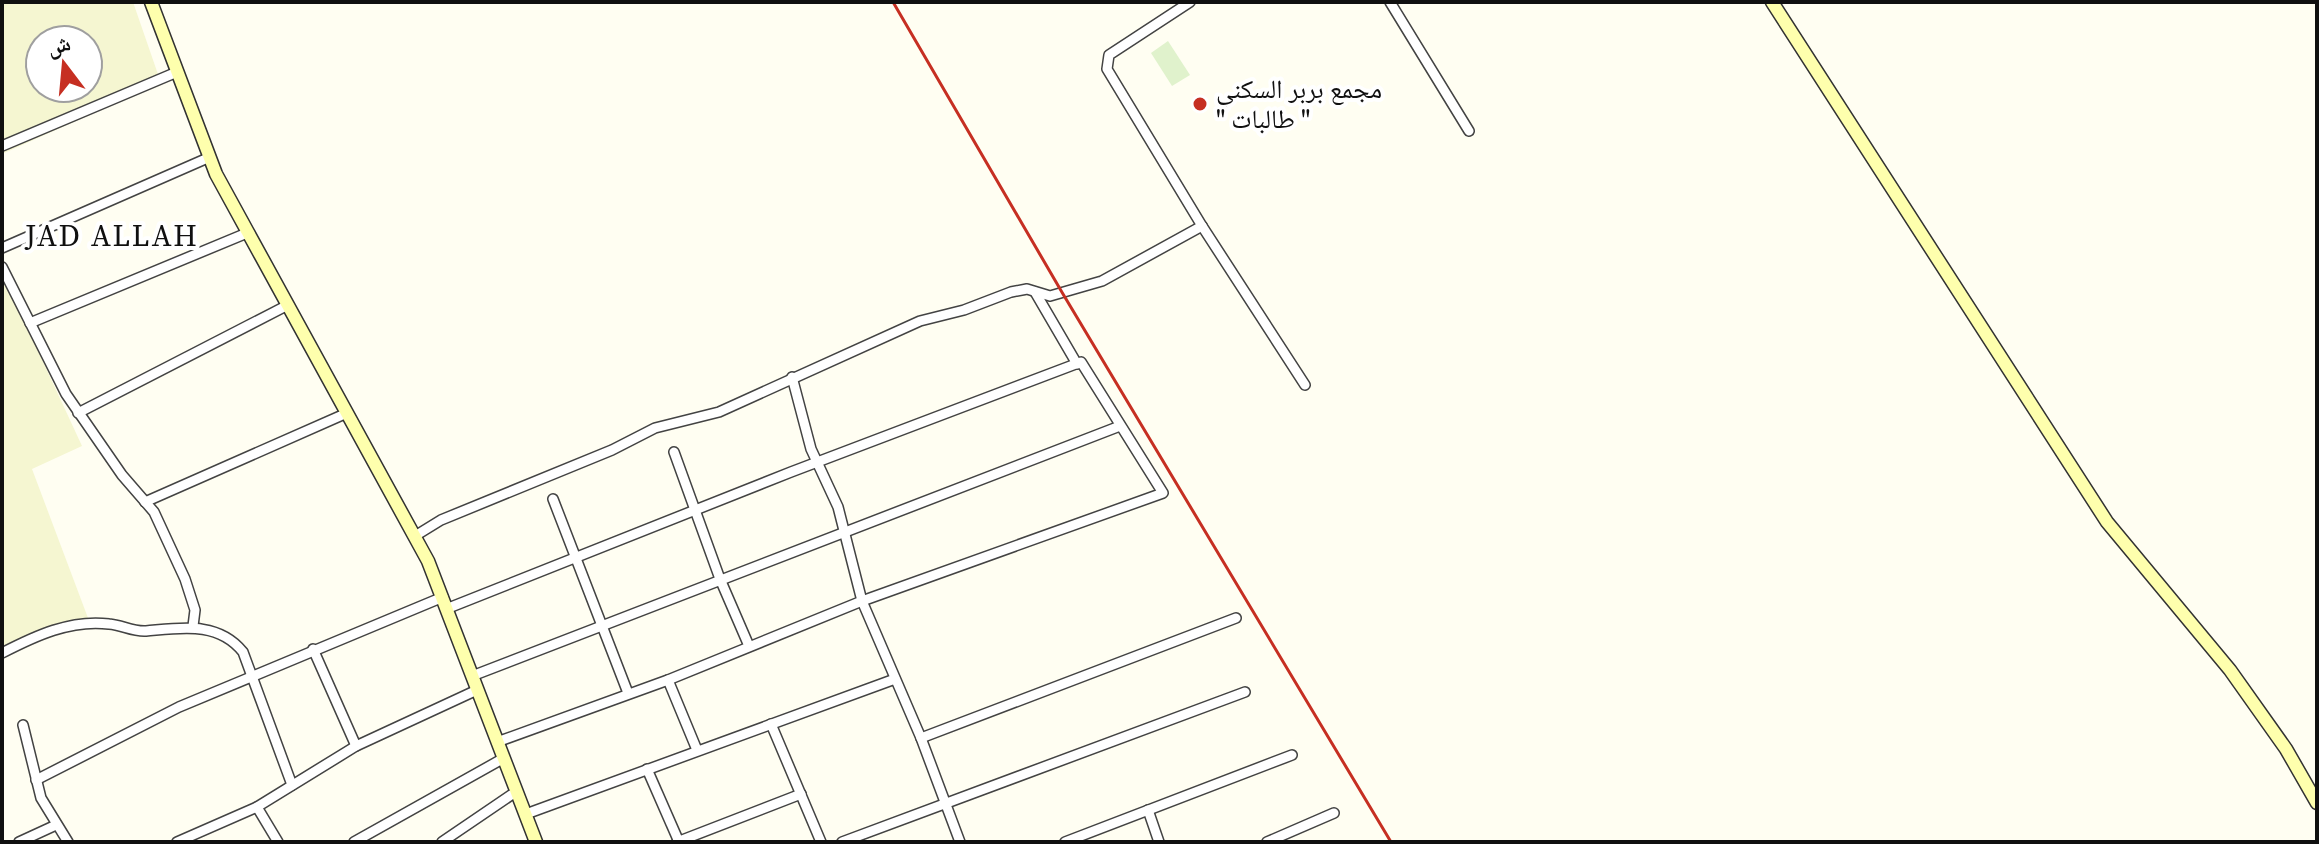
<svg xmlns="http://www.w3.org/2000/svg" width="2319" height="844" viewBox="0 0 2319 844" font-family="'Source Serif 4','Noto Naskh Arabic',serif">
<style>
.farmland{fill:#f5f6d1;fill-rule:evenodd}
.pitch{fill:#e0f2cc}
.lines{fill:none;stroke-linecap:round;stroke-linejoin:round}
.street-casing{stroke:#434343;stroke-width:12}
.secondary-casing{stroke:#323232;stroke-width:15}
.street{stroke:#fff;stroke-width:9}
.secondary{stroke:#feffad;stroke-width:12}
.rail{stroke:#c62f22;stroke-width:3}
.poi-dot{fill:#c62f22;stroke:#fff;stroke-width:3}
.labels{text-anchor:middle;stroke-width:8;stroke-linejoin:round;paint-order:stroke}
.poi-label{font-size:26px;fill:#101010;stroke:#fff;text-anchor:start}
.quarter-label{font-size:30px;letter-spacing:2px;fill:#101010;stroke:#fff}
</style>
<rect width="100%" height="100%" fill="#fffef2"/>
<!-- farmland -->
<g class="farmland">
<path d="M2,2H133L161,83L2,154ZM40,40H88V88H40Z"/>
<path d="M2,273L82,446L32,469L88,618L2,658Z"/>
</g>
<!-- pitch -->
<path class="pitch" d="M1168,41L1190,75L1172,86L1151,53Z"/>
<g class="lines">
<defs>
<g id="street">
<path d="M1190,2L1109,55L1107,69L1202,226L1305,385"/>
<path d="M1390,2L1469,131"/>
<path d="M2,146L177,72"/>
<path d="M2,248L210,157"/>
<path d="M2,267L66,394L122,475L154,512L185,579L195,610L193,626"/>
<path d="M1035,292L1077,364"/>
<path d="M30,323L247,233"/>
<path d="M792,377L811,449L838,507L862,601L921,738L960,842"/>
<path d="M78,413L286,306"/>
<path d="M674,452L720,579L749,646"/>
<path d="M553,499L628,693"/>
<path d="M145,502L347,413"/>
<path d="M415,536L441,520L612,450L655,428L719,412L920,321L964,310L1011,292L1027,289L1050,296L1102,281L1202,226"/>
<path d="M446,609L791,472L1081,362L1163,493L862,601L668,680L497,742"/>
<path d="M313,649L356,746"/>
<path d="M2,653C35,636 71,619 109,624C122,625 133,632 146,631C181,628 218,621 243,652L292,785"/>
<path d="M472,676L1120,426"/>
<path d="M668,680L697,750"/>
<path d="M771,724L821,842"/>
<path d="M23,725L41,798L68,842"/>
<path d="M921,738L1236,618"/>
<path d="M647,769L679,842"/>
<path d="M36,780L179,707L443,597"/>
<path d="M257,807L278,842"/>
<path d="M1148,810L1159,842"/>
<path d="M526,814L895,679"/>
<path d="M19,842L56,825"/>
<path d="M177,842L257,807L356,746L477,690"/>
<path d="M354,842L504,758"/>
<path d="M442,842L517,791"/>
<path d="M677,842L801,794"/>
<path d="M842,842L1245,692"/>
<path d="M1065,842L1292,755"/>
<path d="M1267,842L1334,813"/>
</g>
<g id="secondary">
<path d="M151,2L216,174L428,561L536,842"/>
<path d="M1772,2L2107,522L2230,670L2286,749L2317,803"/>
</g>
</defs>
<!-- street casing -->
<use href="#street" class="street-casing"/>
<!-- secondary casing -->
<use href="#secondary" class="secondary-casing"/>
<!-- street -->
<use href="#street" class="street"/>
<!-- secondary -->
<use href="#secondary" class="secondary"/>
<!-- rail -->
<path class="rail" d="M893,2L1063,294L1391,842"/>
</g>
<!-- markers -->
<circle class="poi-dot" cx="1200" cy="104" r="8"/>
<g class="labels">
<!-- poi labels -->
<g class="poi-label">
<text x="1216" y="98">مجمع بربر السكني<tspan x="1216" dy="30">" طالبات "</tspan></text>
</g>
<!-- quarter labels -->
<g class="quarter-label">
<text x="112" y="246">JAD ALLAH</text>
</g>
</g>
<!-- border -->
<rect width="2319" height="844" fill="none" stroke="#101010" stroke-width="8"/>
<!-- north arrow -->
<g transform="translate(64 64) rotate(344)"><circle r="38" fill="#ffffff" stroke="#9f9f9f" stroke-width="2"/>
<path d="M0-6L14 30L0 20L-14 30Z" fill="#c62f22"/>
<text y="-12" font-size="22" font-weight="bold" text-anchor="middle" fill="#101010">ش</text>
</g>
</svg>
